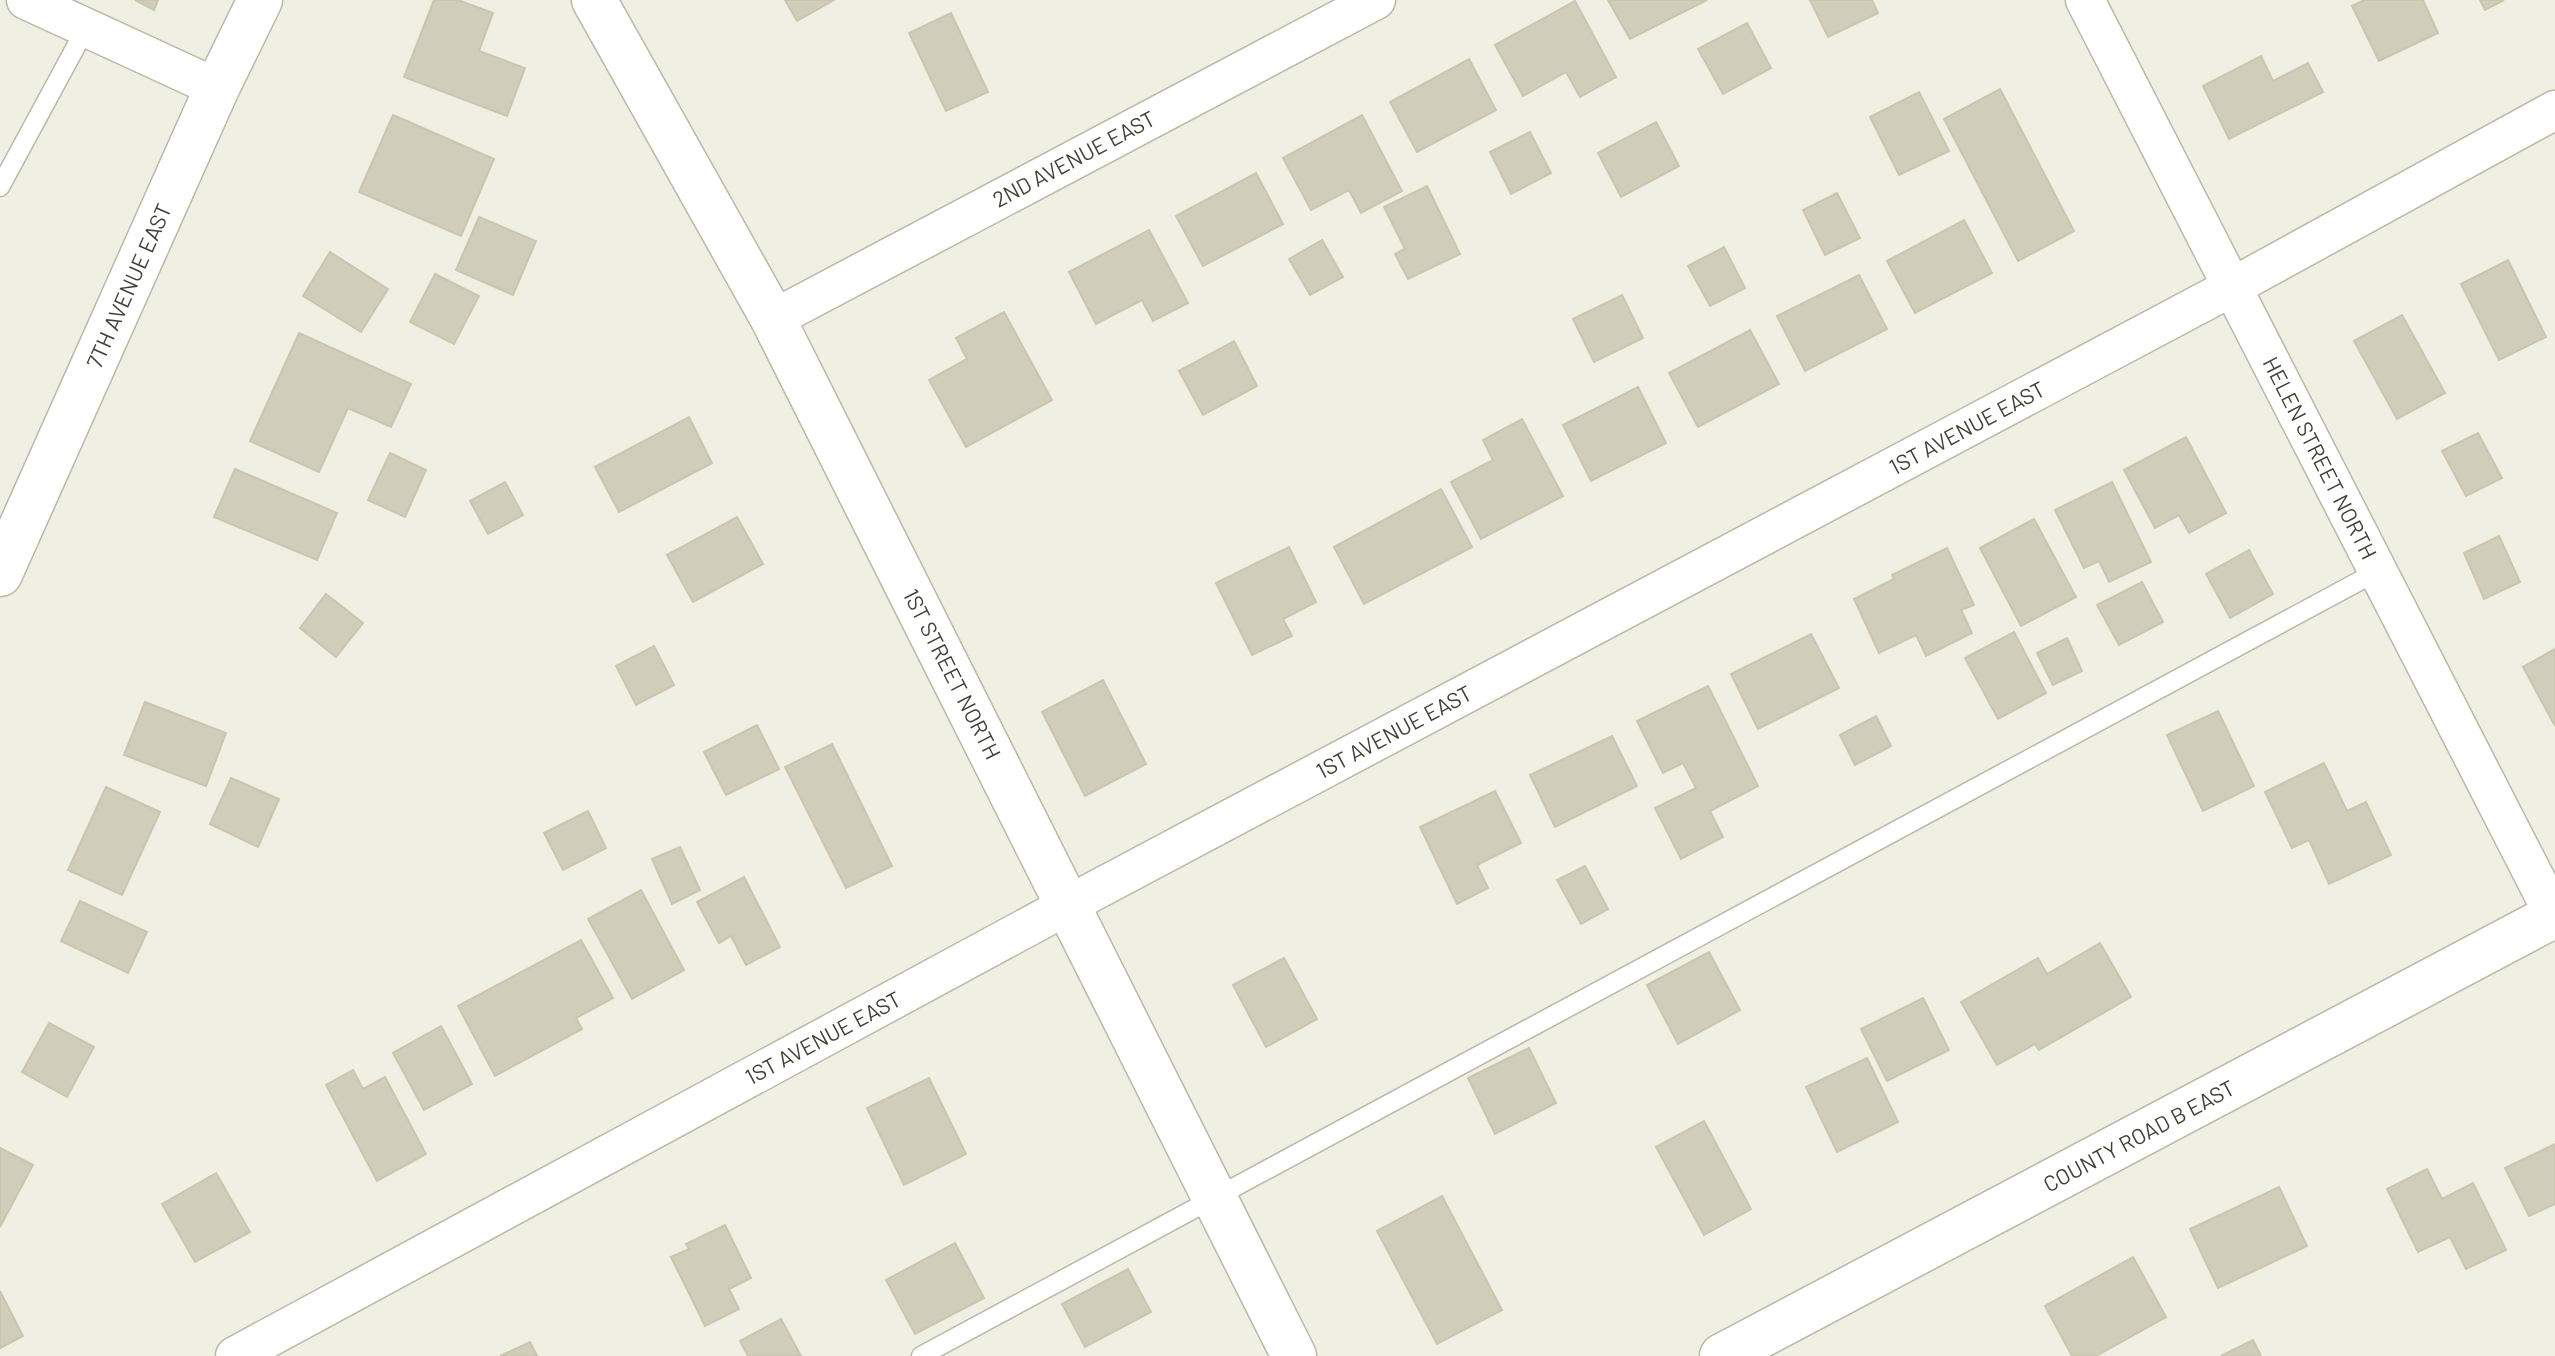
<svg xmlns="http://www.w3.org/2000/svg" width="2555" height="1356" viewBox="0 0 2555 1356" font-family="Barlow,sans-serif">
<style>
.building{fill:#d0cdba;stroke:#cac6ae;stroke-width:2}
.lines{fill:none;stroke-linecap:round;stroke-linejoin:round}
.service-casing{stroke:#bab8a7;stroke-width:21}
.minor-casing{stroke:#bab8a7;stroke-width:41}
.tertiary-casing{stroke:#bab8a7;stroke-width:47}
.service{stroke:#fff;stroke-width:18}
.minor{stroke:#fff;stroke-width:38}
.tertiary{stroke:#fff;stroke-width:44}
.labels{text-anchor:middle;stroke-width:6;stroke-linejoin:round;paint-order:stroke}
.street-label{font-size:22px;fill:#413f34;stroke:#fff}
</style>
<rect width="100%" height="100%" fill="#f0efe3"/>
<!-- building -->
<g class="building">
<path d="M135,0H158L154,10Z"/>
<path d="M434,0H458L493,13L479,51L525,68L507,116L404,77Z"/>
<path d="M785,0H834L797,21Z"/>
<path d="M1608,0H1707L1630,39Z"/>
<path d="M1810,0H1872L1878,13L1828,37Z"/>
<path d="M2364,0H2423L2438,33L2379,61L2352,6Z"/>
<path d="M2480,0H2504L2485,10Z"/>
<path d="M1575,1L1616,77L1580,97L1566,72L1523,96L1495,45Z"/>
<path d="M951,13L988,92L946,111L909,33Z"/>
<path d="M1747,23L1771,68L1723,94L1698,49Z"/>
<path d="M2261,56L2273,81L2308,63L2323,92L2229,139L2203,86Z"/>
<path d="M1469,59L1496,110L1417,152L1390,102Z"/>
<path d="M2000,89L2074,231L2018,261L1944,119Z"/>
<path d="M1919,92L1949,151L1899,175L1870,117Z"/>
<path d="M393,115L494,159L461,236L359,192Z"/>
<path d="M1362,115L1402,191L1361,213L1349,190L1311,210L1283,158Z"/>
<path d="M1656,122L1679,166L1621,197L1598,153Z"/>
<path d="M1530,132L1551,173L1511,194L1490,152Z"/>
<path d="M1256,173L1283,224L1203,266L1176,216Z"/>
<path d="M1427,186L1460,254L1408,279L1395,254L1405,249L1384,207Z"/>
<path d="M1837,193L1860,238L1825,255L1803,210Z"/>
<path d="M479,217L536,241L513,295L456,270Z"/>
<path d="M1964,220L1992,273L1915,313L1887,261Z"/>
<path d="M1149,230L1188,303L1153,321L1142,300L1096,324L1069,272Z"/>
<path d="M1322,240L1343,277L1310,295L1289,259Z"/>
<path d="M1724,247L1745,288L1710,306L1688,266Z"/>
<path d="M330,252L388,289L361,332L303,296Z"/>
<path d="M2508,260L2546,337L2499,360L2461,284Z"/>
<path d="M435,274L479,296L454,344L410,322Z"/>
<path d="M1859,275L1887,329L1805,371L1777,316Z"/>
<path d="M1622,295L1643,338L1594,362L1573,319Z"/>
<path d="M1004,312L1052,400L966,447L929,380L967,359L956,338Z"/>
<path d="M2402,315L2445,393L2397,419L2354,341Z"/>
<path d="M1750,330L1779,384L1698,427L1669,373Z"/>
<path d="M299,333L411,384L391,427L348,408L319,472L250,441Z"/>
<path d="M1234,341L1257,386L1203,415L1179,371Z"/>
<path d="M1638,387L1666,443L1591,481L1563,425Z"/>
<path d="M689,417L712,463L619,512L595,467Z"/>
<path d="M1522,419L1563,496L1481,539L1451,482L1493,460L1483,440Z"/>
<path d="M2478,433L2502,478L2466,496L2442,451Z"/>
<path d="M2186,437L2226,513L2189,533L2179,515L2155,528L2124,470Z"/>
<path d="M390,453L426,470L405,517L368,500Z"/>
<path d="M235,469L337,513L317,560L214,517Z"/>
<path d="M505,482L523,515L488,534L470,501Z"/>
<path d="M2112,482L2151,562L2109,582L2099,561L2084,568L2055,510Z"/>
<path d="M1441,489L1472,547L1364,604L1334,547Z"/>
<path d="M737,517L763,564L693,602L667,555Z"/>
<path d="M2034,519L2076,597L2021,626L1980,548Z"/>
<path d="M2499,536L2520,582L2484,599L2464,553Z"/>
<path d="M1289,547L1316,602L1283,619L1292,636L1252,655L1216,583Z"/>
<path d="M1947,548L1974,605L1961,610L1972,633L1926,656L1916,635L1879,653L1854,599L1894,579L1892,575Z"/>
<path d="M2249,550L2273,594L2230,618L2206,574Z"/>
<path d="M2142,582L2163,622L2119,645L2097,605Z"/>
<path d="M326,594L363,623L336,657L300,628Z"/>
<path d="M2014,632L2046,693L1998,719L1965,658Z"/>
<path d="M1811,634L1839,688L1758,729L1731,674Z"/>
<path d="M2067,638L2082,671L2053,685L2037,653Z"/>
<path d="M654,646L674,685L636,705L616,666Z"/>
<path d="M2555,649V726L2523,667Z"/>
<path d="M1103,680L1146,764L1085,796L1042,712Z"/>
<path d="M1708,686L1758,786L1710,811L1723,837L1681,859L1655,808L1696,788L1683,763L1663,773L1637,721Z"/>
<path d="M145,702L226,733L206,786L124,755Z"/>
<path d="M2218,711L2254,786L2203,811L2167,735Z"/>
<path d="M1876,716L1891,746L1855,765L1840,735Z"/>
<path d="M757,725L779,769L726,795L704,752Z"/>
<path d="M1612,736L1637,786L1555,827L1530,775Z"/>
<path d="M832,744L892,866L846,888L785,767Z"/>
<path d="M2324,763L2347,811L2366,802L2391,855L2329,884L2309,840L2292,848L2265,792Z"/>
<path d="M231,778L279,799L258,847L210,824Z"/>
<path d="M106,787L160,812L122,895L68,870Z"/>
<path d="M1495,791L1521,843L1477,865L1488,888L1457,904L1420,827Z"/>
<path d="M588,811L606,848L563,870L544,833Z"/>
<path d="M680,847L700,890L672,904L652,859Z"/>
<path d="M1585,866L1608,909L1581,924L1557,880Z"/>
<path d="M744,877L780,947L746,965L731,936L719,943L697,902Z"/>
<path d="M641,890L684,970L632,999L588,919Z"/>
<path d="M80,901L147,932L128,973L61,941Z"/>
<path d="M581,940L613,998L576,1018L582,1029L495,1076L458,1006Z"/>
<path d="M2100,943L2131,997L2039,1050L2035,1044L1997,1065L1961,1002L2038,958L2047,974Z"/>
<path d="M1709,952L1740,1010L1678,1044L1647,985Z"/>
<path d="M1284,958L1317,1019L1266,1047L1233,985Z"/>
<path d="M1923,998L1949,1050L1887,1081L1861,1029Z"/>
<path d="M49,1023L94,1047L67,1097L22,1072Z"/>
<path d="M441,1026L472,1084L424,1110L393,1053Z"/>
<path d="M1529,1048L1556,1103L1495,1134L1468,1078Z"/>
<path d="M1867,1058L1898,1122L1837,1152L1806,1087Z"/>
<path d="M353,1070L363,1089L385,1077L426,1154L377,1181L326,1085Z"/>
<path d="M929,1078L966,1154L904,1185L867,1108Z"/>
<path d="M1704,1121L1751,1209L1704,1235L1656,1147Z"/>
<path d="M2555,1144V1204L2529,1216L2505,1168Z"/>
<path d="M0,1148L33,1165L0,1227Z"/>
<path d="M2427,1169L2442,1199L2473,1183L2506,1250L2466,1269L2450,1237L2418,1252L2387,1189Z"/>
<path d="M216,1173L250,1232L195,1262L162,1204Z"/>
<path d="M2279,1187L2307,1246L2218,1288L2190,1229Z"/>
<path d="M1442,1196L1502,1310L1437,1344L1377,1231Z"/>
<path d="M725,1225L751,1278L729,1289L739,1309L705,1326L671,1257L689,1249L686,1244Z"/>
<path d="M955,1243L984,1298L915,1334L886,1280Z"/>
<path d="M2133,1257L2166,1317L2096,1356H2072L2045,1306Z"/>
<path d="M1128,1269L1151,1312L1085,1347L1062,1304Z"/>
<path d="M0,1291L23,1336L0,1348Z"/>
<path d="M781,1319L801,1356H748L740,1341Z"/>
<path d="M2253,1340L2261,1356H2221Z"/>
<path d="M530,1342L537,1356H500Z"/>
</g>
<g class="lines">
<defs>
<g id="service">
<path d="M0,187L86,28"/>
<path d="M921,1356L2378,571"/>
</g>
<g id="minor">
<path d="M26,0L217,88"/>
<path d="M2085,0L2554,915"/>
<path d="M773,319L1376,0"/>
<path d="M235,1356L1096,890L2232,287L2555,110"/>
</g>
<g id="tertiary">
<path d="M594,0L773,319L1294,1356"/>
<path d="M0,574L217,88L260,0"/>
<path d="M1722,1356L2555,915"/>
</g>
</defs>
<!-- service casing -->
<use href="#service" class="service-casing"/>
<!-- minor casing -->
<use href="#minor" class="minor-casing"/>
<!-- tertiary casing -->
<use href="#tertiary" class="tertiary-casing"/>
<!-- service -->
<use href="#service" class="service"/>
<!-- minor -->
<use href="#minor" class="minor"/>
<!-- tertiary -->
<use href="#tertiary" class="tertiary"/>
</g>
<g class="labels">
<!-- street labels -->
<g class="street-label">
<text transform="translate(1074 159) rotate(-28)" y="8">2ND AVENUE EAST</text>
<text transform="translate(129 286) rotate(-66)" y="8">7TH AVENUE EAST</text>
<text transform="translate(1967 428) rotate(-28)" y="8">1ST AVENUE EAST</text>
<text transform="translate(2320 458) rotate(63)" y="8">HELEN STREET NORTH</text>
<text transform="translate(952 674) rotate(63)" y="8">1ST STREET NORTH</text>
<text transform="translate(1394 732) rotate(-28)" y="8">1ST AVENUE EAST</text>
<text transform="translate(823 1038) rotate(-28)" y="8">1ST AVENUE EAST</text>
<text transform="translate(2139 1136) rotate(-28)" y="8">COUNTY ROAD B EAST</text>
</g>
</g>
</svg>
